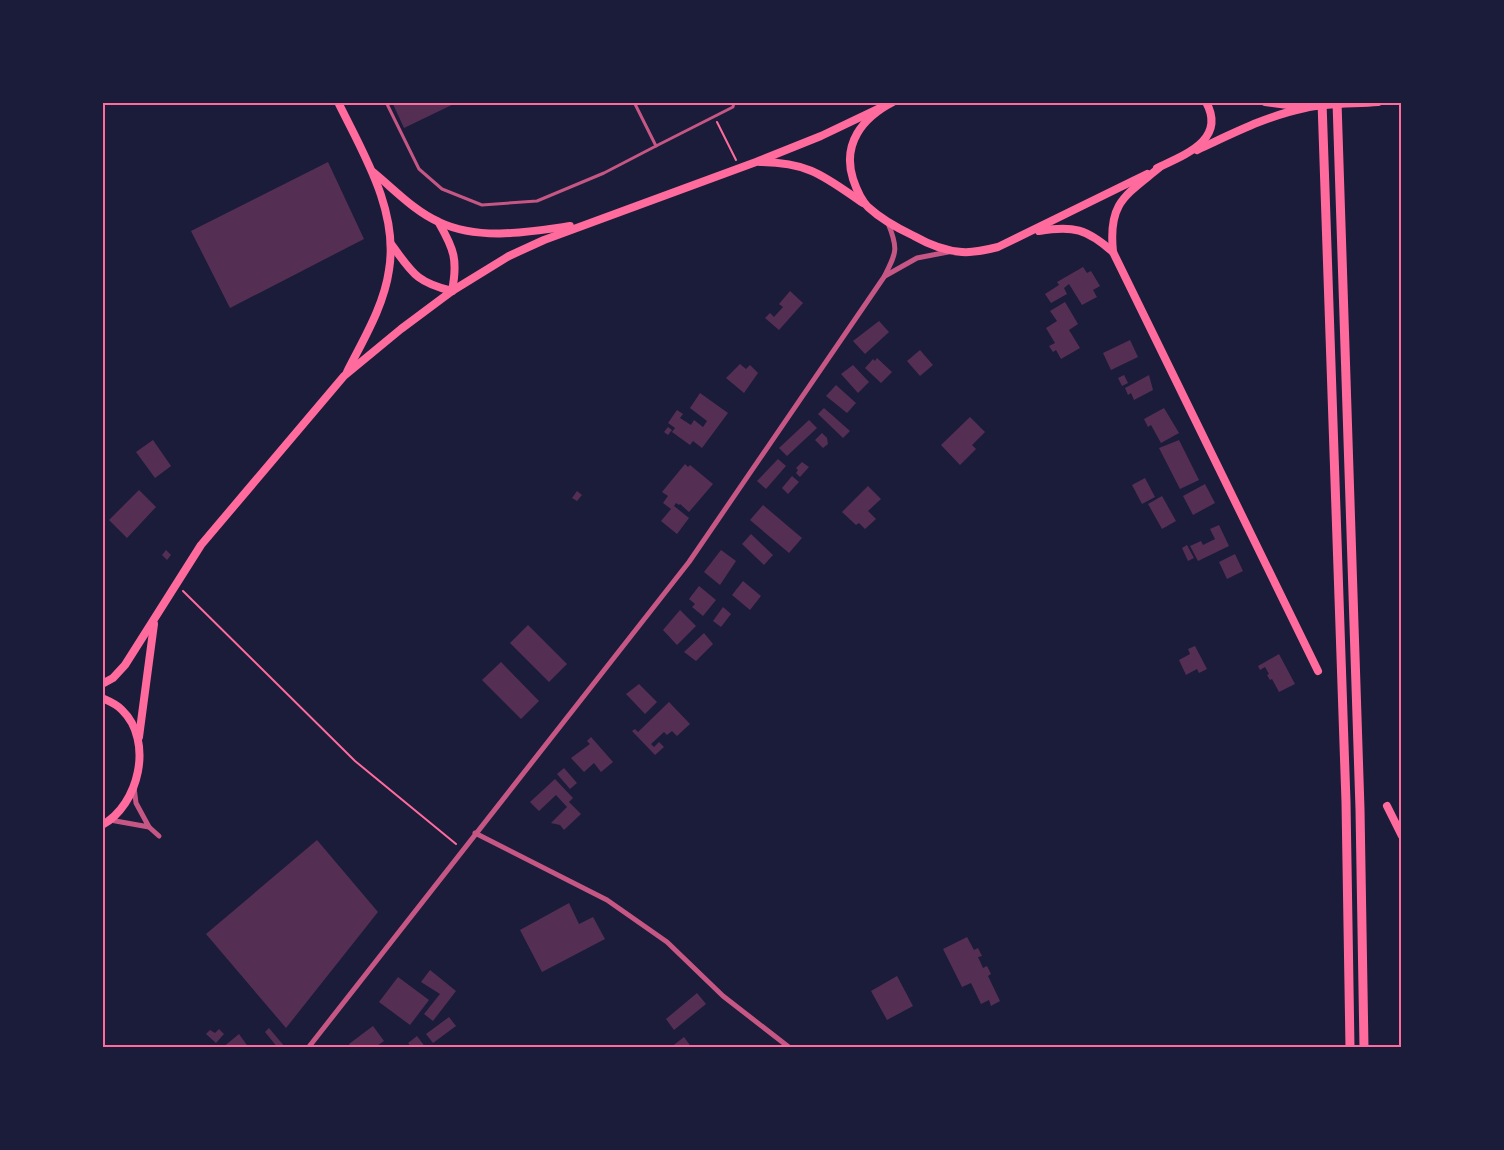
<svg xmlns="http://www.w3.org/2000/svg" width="1504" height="1150" viewBox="0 0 1504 1150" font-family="Lora,serif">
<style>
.building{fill:#542f53}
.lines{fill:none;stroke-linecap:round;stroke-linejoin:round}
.path{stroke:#ff6b9d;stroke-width:2}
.service{stroke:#c65784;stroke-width:3}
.minor{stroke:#c65784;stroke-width:5}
.secondary{stroke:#ff6b9d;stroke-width:8}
.trunk{stroke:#ff6b9d;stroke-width:9}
.neatline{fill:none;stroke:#ff6b9d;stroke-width:2}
</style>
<rect width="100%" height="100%" fill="#1b1b3a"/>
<!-- building -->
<g class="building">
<path d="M392,102H458L404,128Z"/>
<path d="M328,162L364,239L230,308L191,231Z"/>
<path d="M1083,267L1087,273L1091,271L1100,286L1093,290L1097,297L1082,305L1069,284L1064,288L1067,294L1051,303L1045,294L1059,285L1057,282Z"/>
<path d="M790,291L803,303L779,330L765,318L770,313L774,317L783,307L779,304Z"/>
<path d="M1065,302L1078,324L1069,330L1080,348L1061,359L1056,350L1053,352L1049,346L1055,343L1046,328L1057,321L1050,311Z"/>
<path d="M879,321L889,332L865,354L853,341Z"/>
<path d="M1130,340L1138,357L1111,370L1103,353Z"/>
<path d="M920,350L933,365L920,376L907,361Z"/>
<path d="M877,358L892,372L881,383L865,368L873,359L875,361Z"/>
<path d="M740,364L746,369L750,365L758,373L744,393L726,378Z"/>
<path d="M853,365L869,382L858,393L841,374Z"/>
<path d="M1124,375L1128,383L1122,386L1118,378Z"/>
<path d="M1149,375L1153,390L1134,400L1131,393L1128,395L1125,388Z"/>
<path d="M836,385L856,403L847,413L826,396Z"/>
<path d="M700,393L728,413L702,448L693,441L690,445L672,432L675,428L668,423L677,410L683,414L680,418L691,425L694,420L703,427L707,421L690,408Z"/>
<path d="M824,408L850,431L843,438L818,414Z"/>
<path d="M1164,408L1179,433L1161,443L1151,425L1148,427L1144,419Z"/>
<path d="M970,417L985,432L972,445L976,449L960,465L941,445Z"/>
<path d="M809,420L817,428L787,456L779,448Z"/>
<path d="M668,427L672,430L668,435L664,432Z"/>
<path d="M822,433L827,438L828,444L823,448L815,440Z"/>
<path d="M153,440L171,466L155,478L136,452Z"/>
<path d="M1179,440L1199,480L1180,489L1159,448Z"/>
<path d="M778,459L786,466L766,489L757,481Z"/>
<path d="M802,462L809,467L800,477L796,473L798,470L796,468Z"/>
<path d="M685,464L688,467L690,465L713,484L689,512L680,504L679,505L676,503L674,506L689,518L677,534L661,521L671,509L663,503L668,496L662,492Z"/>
<path d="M792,476L799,482L788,494L782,488Z"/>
<path d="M1145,478L1155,497L1142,504L1132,485Z"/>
<path d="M1205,484L1215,503L1193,515L1183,496Z"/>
<path d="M868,486L881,499L868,511L876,519L865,529L859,523L856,525L842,512Z"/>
<path d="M139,490L156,507L127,538L109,520Z"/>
<path d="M577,491L582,495L577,501L572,498Z"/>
<path d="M1162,496L1176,521L1162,529L1148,504Z"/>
<path d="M763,505L802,538L789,553L750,520Z"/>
<path d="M1219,525L1229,546L1198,561L1190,546L1201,541L1203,545L1215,539L1210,529Z"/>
<path d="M751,534L773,555L764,565L742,544Z"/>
<path d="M1187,545L1194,558L1188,561L1182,548Z"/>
<path d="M166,550L171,555L167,560L162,555Z"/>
<path d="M721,550L736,561L720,585L704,572Z"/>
<path d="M1235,554L1243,571L1227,579L1219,562Z"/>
<path d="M743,581L761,596L750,610L732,595Z"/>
<path d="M699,586L716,600L703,616L692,607L695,604L689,599Z"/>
<path d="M723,607L731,614L721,627L713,621Z"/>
<path d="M680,610L696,626L677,645L663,630Z"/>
<path d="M528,625L567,664L549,682L510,643Z"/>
<path d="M704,633L713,644L696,661L684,652Z"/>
<path d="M1195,646L1207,669L1199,673L1197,669L1186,675L1179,660L1190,654L1188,649Z"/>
<path d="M1279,654L1295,684L1279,692L1272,679L1270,680L1267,675L1269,674L1265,667L1260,670L1258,666Z"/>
<path d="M501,662L539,701L521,719L482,680Z"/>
<path d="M639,684L657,702L645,714L626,694Z"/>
<path d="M669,702L690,724L677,736L672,731L667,735L664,732L651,744L654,747L659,742L664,747L655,755L632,731L635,729L638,732Z"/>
<path d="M591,737L613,762L601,772L594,763L584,772L571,758L590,744L587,741Z"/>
<path d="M564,768L577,783L570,789L557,774Z"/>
<path d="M555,779L573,798L569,802L581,814L564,830L560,825L551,823L567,807L556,795L539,811L530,802Z"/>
<path d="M317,840L378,912L286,1028L206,934Z"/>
<path d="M569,903L579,924L593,917L605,939L542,972L520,930Z"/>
<path d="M967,937L974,950L978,948L982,956L978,957L983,968L987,966L991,974L988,976L1000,1001L991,1006L989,1000L981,1004L971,983L962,987L943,949Z"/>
<path d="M430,970L456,991L433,1021L424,1014L440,994L421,982Z"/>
<path d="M897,976L913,1006L887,1020L871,991Z"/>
<path d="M398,977L429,1000L410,1025L379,1002Z"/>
<path d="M697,993L706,1004L674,1030L666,1019Z"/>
<path d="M449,1017L456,1026L433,1043L426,1034Z"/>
<path d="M373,1026L384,1041L374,1048H352L349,1044Z"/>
<path d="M269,1028L285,1047L284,1048H278L265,1032Z"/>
<path d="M219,1029L224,1034L216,1043L206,1034L210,1030L215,1033Z"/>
<path d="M239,1034L249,1048H222Z"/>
<path d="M417,1036L426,1048H412L408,1043Z"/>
<path d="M684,1037L692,1048H670Z"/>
</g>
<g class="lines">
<!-- path -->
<g class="path">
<path d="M717,122L736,160"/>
<path d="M183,591L355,761L456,844"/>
</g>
<!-- service -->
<g class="service">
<path d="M386,102L419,169L442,189L482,205L537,201L604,173L656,146"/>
<path d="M634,102L656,146L733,107L734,102"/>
</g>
<!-- minor -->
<g class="minor">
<path d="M885,276L917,258L948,252"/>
<path d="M110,820L149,827L136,803L134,787"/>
<path d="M149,827L159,836"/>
<path d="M475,833L607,900L667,942L723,996L790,1048"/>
<path d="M308,1048L689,562L884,277C896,253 899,250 888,223"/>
</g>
<!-- secondary -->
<g class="secondary">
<path d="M338,102C363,153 399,211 389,270C384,306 363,340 347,372"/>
<path d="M893,102C862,118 842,144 853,179C856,188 861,200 868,207C882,220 897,228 914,236C928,244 945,251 962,252C974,253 986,250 998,247L1147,174"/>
<path d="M1265,102L1303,107"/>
<path d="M1197,150C1232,134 1266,116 1305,108C1328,103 1354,104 1378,102"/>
<path d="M760,162C809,162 825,177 863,203"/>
<path d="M1160,167C1125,196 1108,202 1113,252L1318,671"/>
<path d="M1157,168C1184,155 1227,140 1206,102"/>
<path d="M373,172C394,189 414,211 439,222C479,241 529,232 570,226"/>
<path d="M439,223C454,249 458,260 452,291"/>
<path d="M1039,231C1073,225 1087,229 1113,252"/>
<path d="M391,244C412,272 415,282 452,291"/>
<path d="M102,684L113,678L125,665L201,545L344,376L401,329L452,291L509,256L544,240L756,162L821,136L886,105"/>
<path d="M102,698C109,701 117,704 122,710C154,741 139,805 102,825"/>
<path d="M139,737L154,624"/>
<path d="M1387,806L1402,836"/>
</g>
<!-- trunk -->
<g class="trunk">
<path d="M1322,102L1346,802L1350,1048"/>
<path d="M1337,102L1360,809L1364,1048"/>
</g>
</g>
<!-- border -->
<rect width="1504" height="1150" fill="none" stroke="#1b1b3a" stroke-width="207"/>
<rect x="104" y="104" width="1296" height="942" class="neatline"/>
</svg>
